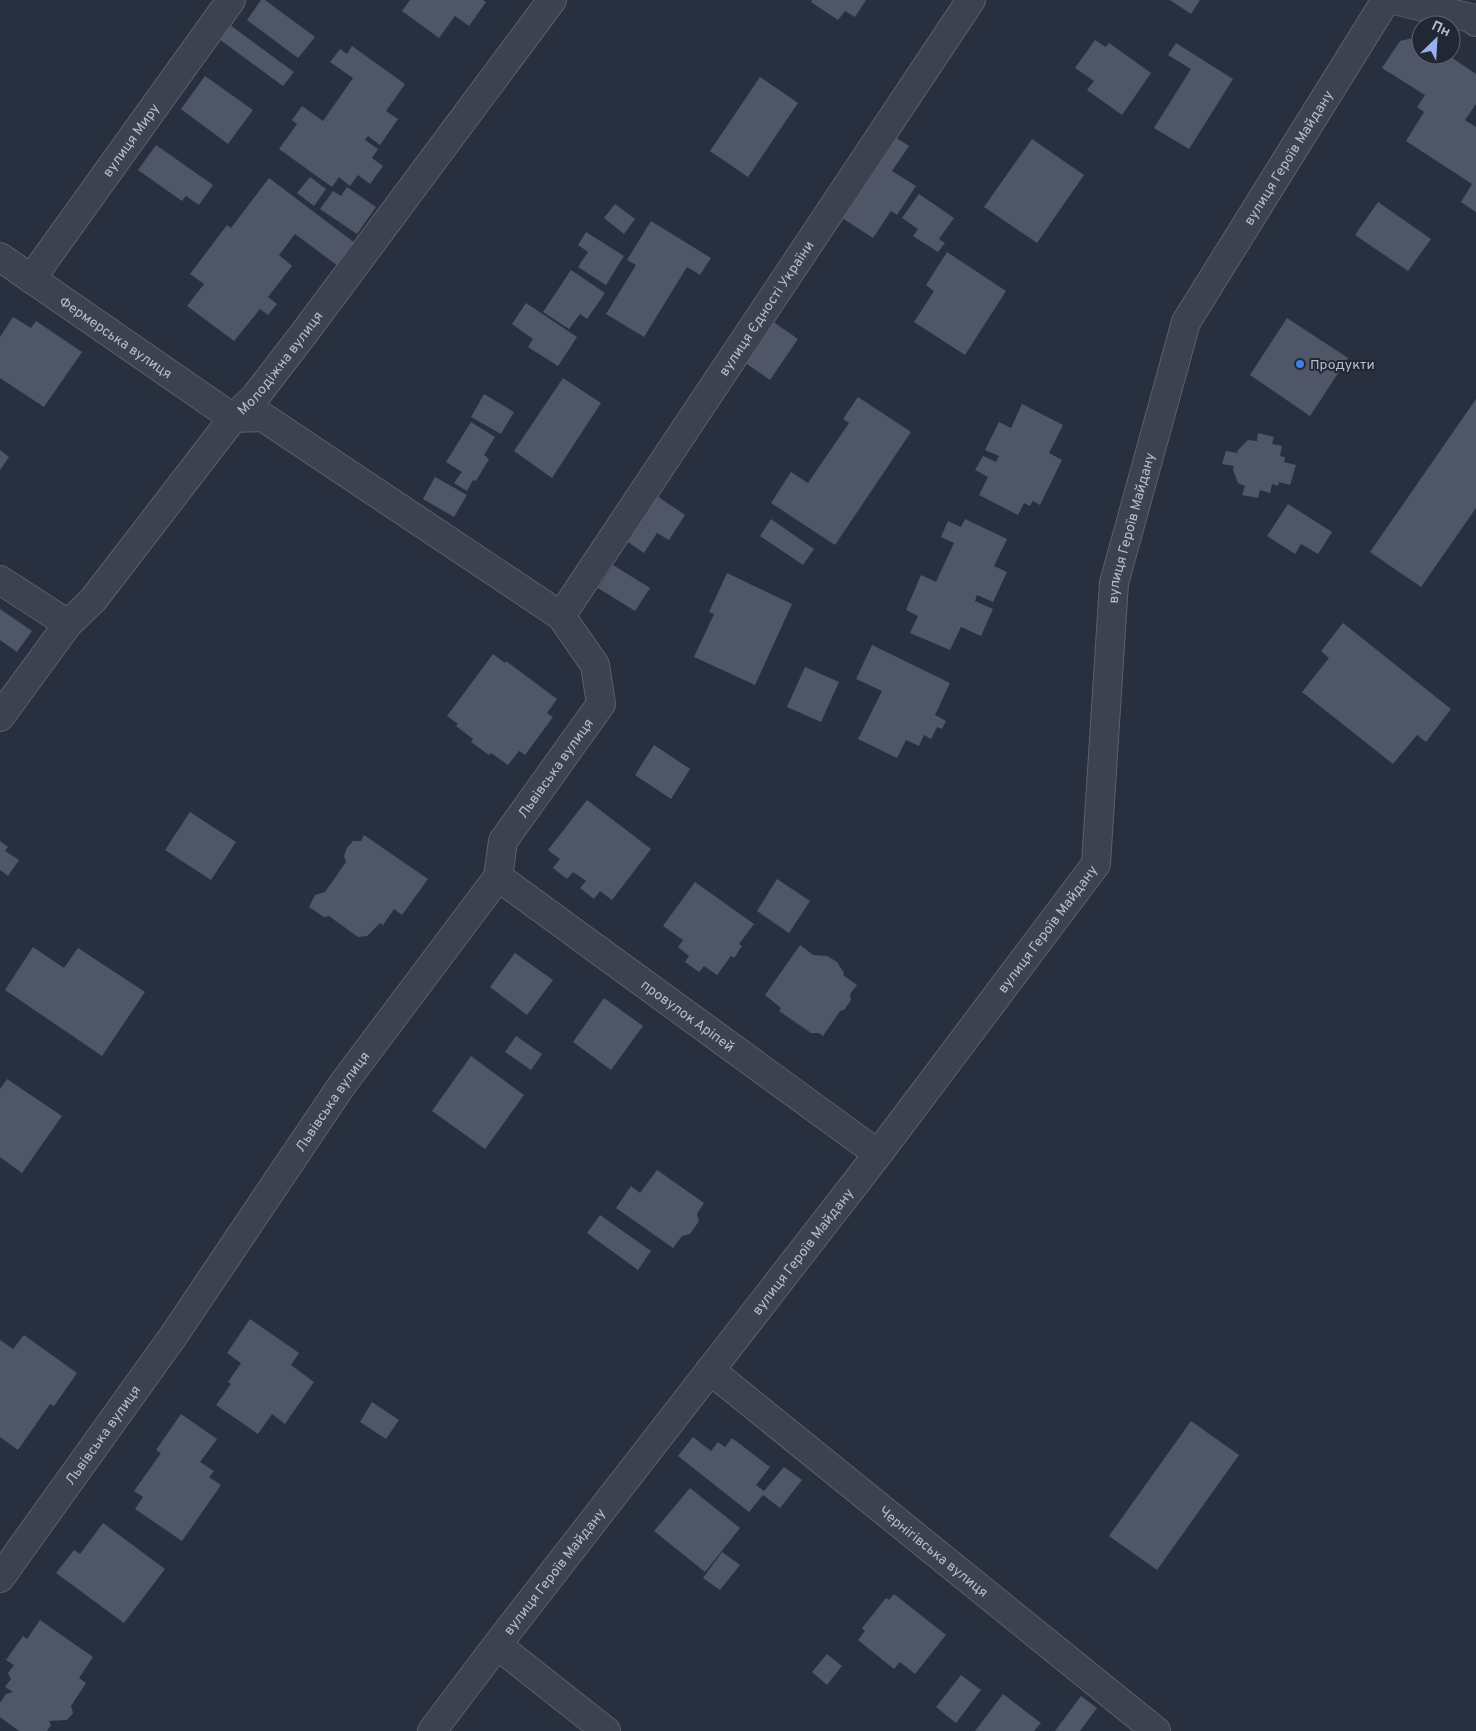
<svg xmlns="http://www.w3.org/2000/svg" width="1476" height="1731" viewBox="0 0 1476 1731" font-family="Overpass,sans-serif">
<style>
.building{fill:#4e5668}
.lines{fill:none;stroke-linecap:round;stroke-linejoin:round}
.minor-casing{stroke:#5a606d;stroke-width:30}
.tertiary-casing{stroke:#5a606d;stroke-width:30}
.minor{stroke:#3c424f;stroke-width:28}
.tertiary{stroke:#3c424f;stroke-width:28}
.shop-dot{fill:#3f7fe0;stroke:#212734;stroke-width:2}
.labels{text-anchor:middle;stroke-width:4;stroke-linejoin:round;paint-order:stroke}
.street-label{font-size:14px;fill:#b8bdca;stroke:#212734}
.poi-label{font-size:14px;fill:#b8bdca;stroke:#212734;text-anchor:start}
</style>
<rect width="100%" height="100%" fill="#28303f"/>
<!-- building -->
<g class="building">
<path d="M261,0H265L315,37L298,58L247,20Z"/>
<path d="M410,0H483L486,2L469,26L455,16L439,38L402,11Z"/>
<path d="M812,0H866L855,17L845,11L838,20L811,2Z"/>
<path d="M1170,0H1200L1191,14Z"/>
<path d="M230,25L294,72L283,86L219,39Z"/>
<path d="M1421,36V55H1448L1476,74V104L1465,120L1476,127V212L1461,202L1472,184L1406,141L1424,112L1417,107L1425,95L1382,68L1400,41Z"/>
<path d="M1095,40L1106,47L1109,43L1151,73L1122,115L1087,90L1094,81L1075,68Z"/>
<path d="M1176,43L1233,79L1189,149L1154,128L1191,69L1168,55Z"/>
<path d="M352,46L405,84L386,111L398,119L380,145L368,136L365,140L378,149L372,158L383,166L370,184L358,175L350,186L339,177L332,187L279,149L297,124L292,120L302,106L323,121L353,78L330,62L340,49L347,54Z"/>
<path d="M205,76L253,110L228,144L181,109Z"/>
<path d="M760,77L798,103L748,177L710,151Z"/>
<path d="M892,135L909,146L892,171L916,186L897,215L891,211L873,238L839,216Z"/>
<path d="M1032,139L1084,175L1037,243L984,207Z"/>
<path d="M156,145L213,185L199,205L186,196L182,201L138,170Z"/>
<path d="M310,177L326,189L314,206L297,193Z"/>
<path d="M269,178L355,243L338,266L295,234L279,255L292,266L268,297L277,304L268,315L260,309L234,341L187,306L204,284L190,274L227,225L231,228Z"/>
<path d="M347,187L376,207L357,234L320,209L333,191L341,196Z"/>
<path d="M919,194L954,218L939,239L945,243L938,252L913,236L918,229L902,218Z"/>
<path d="M1378,202L1431,239L1408,271L1355,235Z"/>
<path d="M615,204L635,219L624,234L604,218Z"/>
<path d="M651,221L711,258L700,275L687,267L644,337L606,314L636,265L627,260Z"/>
<path d="M586,232L624,256L606,285L578,267L588,252L578,245Z"/>
<path d="M947,252L1006,291L965,355L914,322L934,291L926,285Z"/>
<path d="M571,270L605,293L587,319L580,314L569,329L543,312Z"/>
<path d="M526,303L577,337L558,366L528,347L533,339L512,324Z"/>
<path d="M13,317L31,328L36,321L82,352L44,407L0,378V337Z"/>
<path d="M1287,318L1348,358L1310,416L1250,375Z"/>
<path d="M772,321L798,339L770,380L744,362Z"/>
<path d="M563,378L601,403L552,478L514,451Z"/>
<path d="M484,394L514,412L501,434L471,417Z"/>
<path d="M858,397L911,432L835,545L771,503L791,472L808,483L849,423L843,419Z"/>
<path d="M1476,399V508L1421,587L1370,552Z"/>
<path d="M1022,404L1063,425L1049,453L1062,460L1040,505L1033,501L1030,506L1024,503L1018,515L979,495L988,477L975,470L983,456L996,462L999,456L985,450L999,422L1011,428Z"/>
<path d="M471,422L495,437L484,455L489,459L476,481L473,480L467,491L454,483L462,472L446,462Z"/>
<path d="M1258,433L1274,437L1272,444L1282,446L1280,456L1285,457L1284,462L1296,465L1290,485L1279,482L1278,486L1272,484L1270,493L1260,490L1258,498L1242,495L1245,486L1238,483L1233,470L1234,466L1222,464L1226,451L1237,453L1238,450L1248,440L1257,441Z"/>
<path d="M0,450L9,457L0,470Z"/>
<path d="M435,477L467,495L454,517L423,499Z"/>
<path d="M657,496L685,515L669,540L657,533L644,553L628,542Z"/>
<path d="M1288,504L1332,532L1318,554L1301,544L1295,554L1267,536Z"/>
<path d="M771,519L814,549L803,565L760,536Z"/>
<path d="M965,519L1007,539L994,566L1007,572L993,602L977,595L975,601L993,609L981,636L961,627L950,650L910,633L918,616L906,610L921,575L936,582L954,543L941,537L948,521L961,527Z"/>
<path d="M613,565L650,588L635,611L598,588Z"/>
<path d="M727,573L792,604L755,685L694,657L714,614L709,612Z"/>
<path d="M0,609L32,631L17,652L0,640Z"/>
<path d="M1343,623L1451,709L1426,742L1417,735L1393,764L1302,692L1329,658L1321,651Z"/>
<path d="M872,645L950,683L935,715L946,721L942,729L937,727L931,739L924,735L919,746L906,740L897,758L858,739L882,691L856,679Z"/>
<path d="M493,654L505,663L506,661L557,699L547,713L553,717L525,755L519,751L508,765L491,753L489,755L471,742L473,739L456,726L458,724L447,716Z"/>
<path d="M805,667L839,682L821,722L787,707Z"/>
<path d="M654,745L690,769L671,799L635,775Z"/>
<path d="M587,800L651,849L612,900L600,891L594,899L580,888L586,881L573,872L567,879L553,868L560,859L548,850Z"/>
<path d="M190,812L236,842L211,880L165,850Z"/>
<path d="M364,835L428,879L402,915L394,909L383,925L380,923L367,936L358,937L329,916L324,917L309,907L315,895L325,892L346,862L344,856L347,848L353,841H361Z"/>
<path d="M0,841L8,847L5,851L19,860L8,876L0,870Z"/>
<path d="M777,879L810,901L789,933L757,911Z"/>
<path d="M695,882L754,924L739,944L742,946L734,958L731,956L717,975L704,966L699,972L685,962L689,956L678,947L683,940L663,926Z"/>
<path d="M800,945L813,955L827,956L837,962L844,973L843,975L857,985L850,994L851,1000L844,1010L840,1011L823,1036L819,1033H811L779,1011L781,1008L765,995Z"/>
<path d="M33,947L64,968L78,948L145,992L102,1056L5,990Z"/>
<path d="M515,953L553,980L527,1015L490,987Z"/>
<path d="M604,998L643,1026L611,1070L573,1042Z"/>
<path d="M516,1036L542,1054L531,1070L505,1052Z"/>
<path d="M471,1056L524,1095L485,1149L432,1111Z"/>
<path d="M7,1079L62,1116L22,1173L0,1157V1089Z"/>
<path d="M657,1170L704,1203L697,1214L699,1221L690,1234L682,1236L673,1248L616,1208L631,1186L640,1193Z"/>
<path d="M600,1215L651,1251L638,1270L587,1233Z"/>
<path d="M250,1319L299,1353L291,1365L314,1382L285,1424L272,1414L258,1434L216,1405L231,1384L228,1382L241,1363L227,1353Z"/>
<path d="M24,1335L77,1373L54,1406L50,1404L18,1450L0,1437V1340L13,1349Z"/>
<path d="M372,1402L399,1420L386,1439L360,1422Z"/>
<path d="M181,1414L217,1439L200,1462L214,1471L209,1477L221,1485L182,1541L135,1509L143,1497L134,1491L161,1453L156,1450Z"/>
<path d="M1191,1421L1239,1455L1157,1570L1109,1536Z"/>
<path d="M693,1437L711,1451L718,1442L725,1447L732,1438L770,1467L756,1485L764,1491L784,1467L802,1480L780,1508L763,1495L749,1512L678,1456Z"/>
<path d="M690,1488L740,1528L705,1572L654,1531Z"/>
<path d="M103,1523L165,1569L124,1623L56,1573L74,1550L80,1554Z"/>
<path d="M722,1552L740,1565L720,1590L703,1578Z"/>
<path d="M894,1594L946,1635L915,1674L900,1662L894,1669L858,1640L865,1631L862,1628L886,1598L889,1600Z"/>
<path d="M40,1620L93,1657L79,1678L86,1683L71,1706L73,1713L67,1720L49,1721L51,1725L47,1731H19L0,1717V1703L6,1694L13,1692L5,1687L11,1679L8,1673L14,1665L6,1660L23,1636L27,1639Z"/>
<path d="M827,1654L842,1666L827,1685L812,1672Z"/>
<path d="M961,1675L981,1690L956,1723L936,1707Z"/>
<path d="M1003,1694L1041,1723L1034,1731H975Z"/>
<path d="M1081,1696L1097,1708L1080,1731H1055Z"/>
</g>
<g class="lines">
<defs>
<g id="minor">
<path d="M1394,0L1471,18L1476,22"/>
<path id="s1" d="M0,257L233,418"/>
<path id="s2" d="M31,279L231,0"/>
<path d="M0,580L68,624"/>
<path id="s3" d="M561,616L971,0"/>
<path id="s4" d="M0,717L68,624L93,600L233,418L255,397L305,332L552,0"/>
<path id="s5" d="M498,877L878,1154"/>
<path id="s6" d="M710,1370L1156,1731"/>
<path id="s7" d="M0,1578L174,1335L342,1085L498,877L503,841L601,704L595,665L561,616L263,417L233,418"/>
<path d="M497,1645L606,1731"/>
</g>
<g id="tertiary">
<path id="s8" d="M432,1731L497,1645L878,1154L1096,864L1114,583L1186,322L1386,0"/>
</g>
</defs>
<!-- minor casing -->
<use href="#minor" class="minor-casing"/>
<!-- tertiary casing -->
<use href="#tertiary" class="tertiary-casing"/>
<!-- minor -->
<use href="#minor" class="minor"/>
<!-- tertiary -->
<use href="#tertiary" class="tertiary"/>
</g>
<!-- markers -->
<circle class="shop-dot" cx="1300" cy="364" r="5"/>
<g class="labels">
<!-- street labels -->
<g class="street-label">
<text dy="5" stroke="none"><textPath href="#s2" startOffset="171">вулиця Миру</textPath></text>
<text dy="5" stroke="none"><textPath href="#s8" startOffset="1838">вулиця Героїв Майдану</textPath></text>
<text dy="5" stroke="none"><textPath href="#s3" startOffset="370">вулиця Єдності України</textPath></text>
<text dy="5" stroke="none"><textPath href="#s1" startOffset="141">Фермерська вулиця</textPath></text>
<text dy="5" stroke="none"><textPath href="#s4" startOffset="452">Молодіжна вулиця</textPath></text>
<text dy="5" stroke="none"><textPath href="#s8" startOffset="1431">вулиця Героїв Майдану</textPath></text>
<text dy="5" stroke="none"><textPath href="#s7" startOffset="986">Львівська вулиця</textPath></text>
<text dy="5" stroke="none"><textPath href="#s8" startOffset="1011">вулиця Героїв Майдану</textPath></text>
<text dy="5" stroke="none"><textPath href="#s5" startOffset="235">провулок Аріпей</textPath></text>
<text dy="5" stroke="none"><textPath href="#s7" startOffset="581">Львівська вулиця</textPath></text>
<text dy="5" stroke="none"><textPath href="#s8" startOffset="606">вулиця Героїв Майдану</textPath></text>
<text dy="5" stroke="none"><textPath href="#s7" startOffset="176">Львівська вулиця</textPath></text>
<text dy="5" stroke="none"><textPath href="#s6" startOffset="288">Чернігівська вулиця</textPath></text>
<text dy="5" stroke="none"><textPath href="#s8" startOffset="201">вулиця Героїв Майдану</textPath></text>
</g>
<!-- poi labels -->
<g class="poi-label">
<text x="1310" y="369">Продукти</text>
</g>
</g>
<!-- north arrow -->
<g transform="translate(1436 40) rotate(25)"><circle r="24" fill="#212734" stroke="#5d6370"/>
<path d="M0-4L9 19L0 12L-9 19Z" fill="#97b1f0"/>
<text y="-8" font-size="14" font-weight="bold" text-anchor="middle" fill="#b8bdca">Пн</text>
</g>
</svg>
